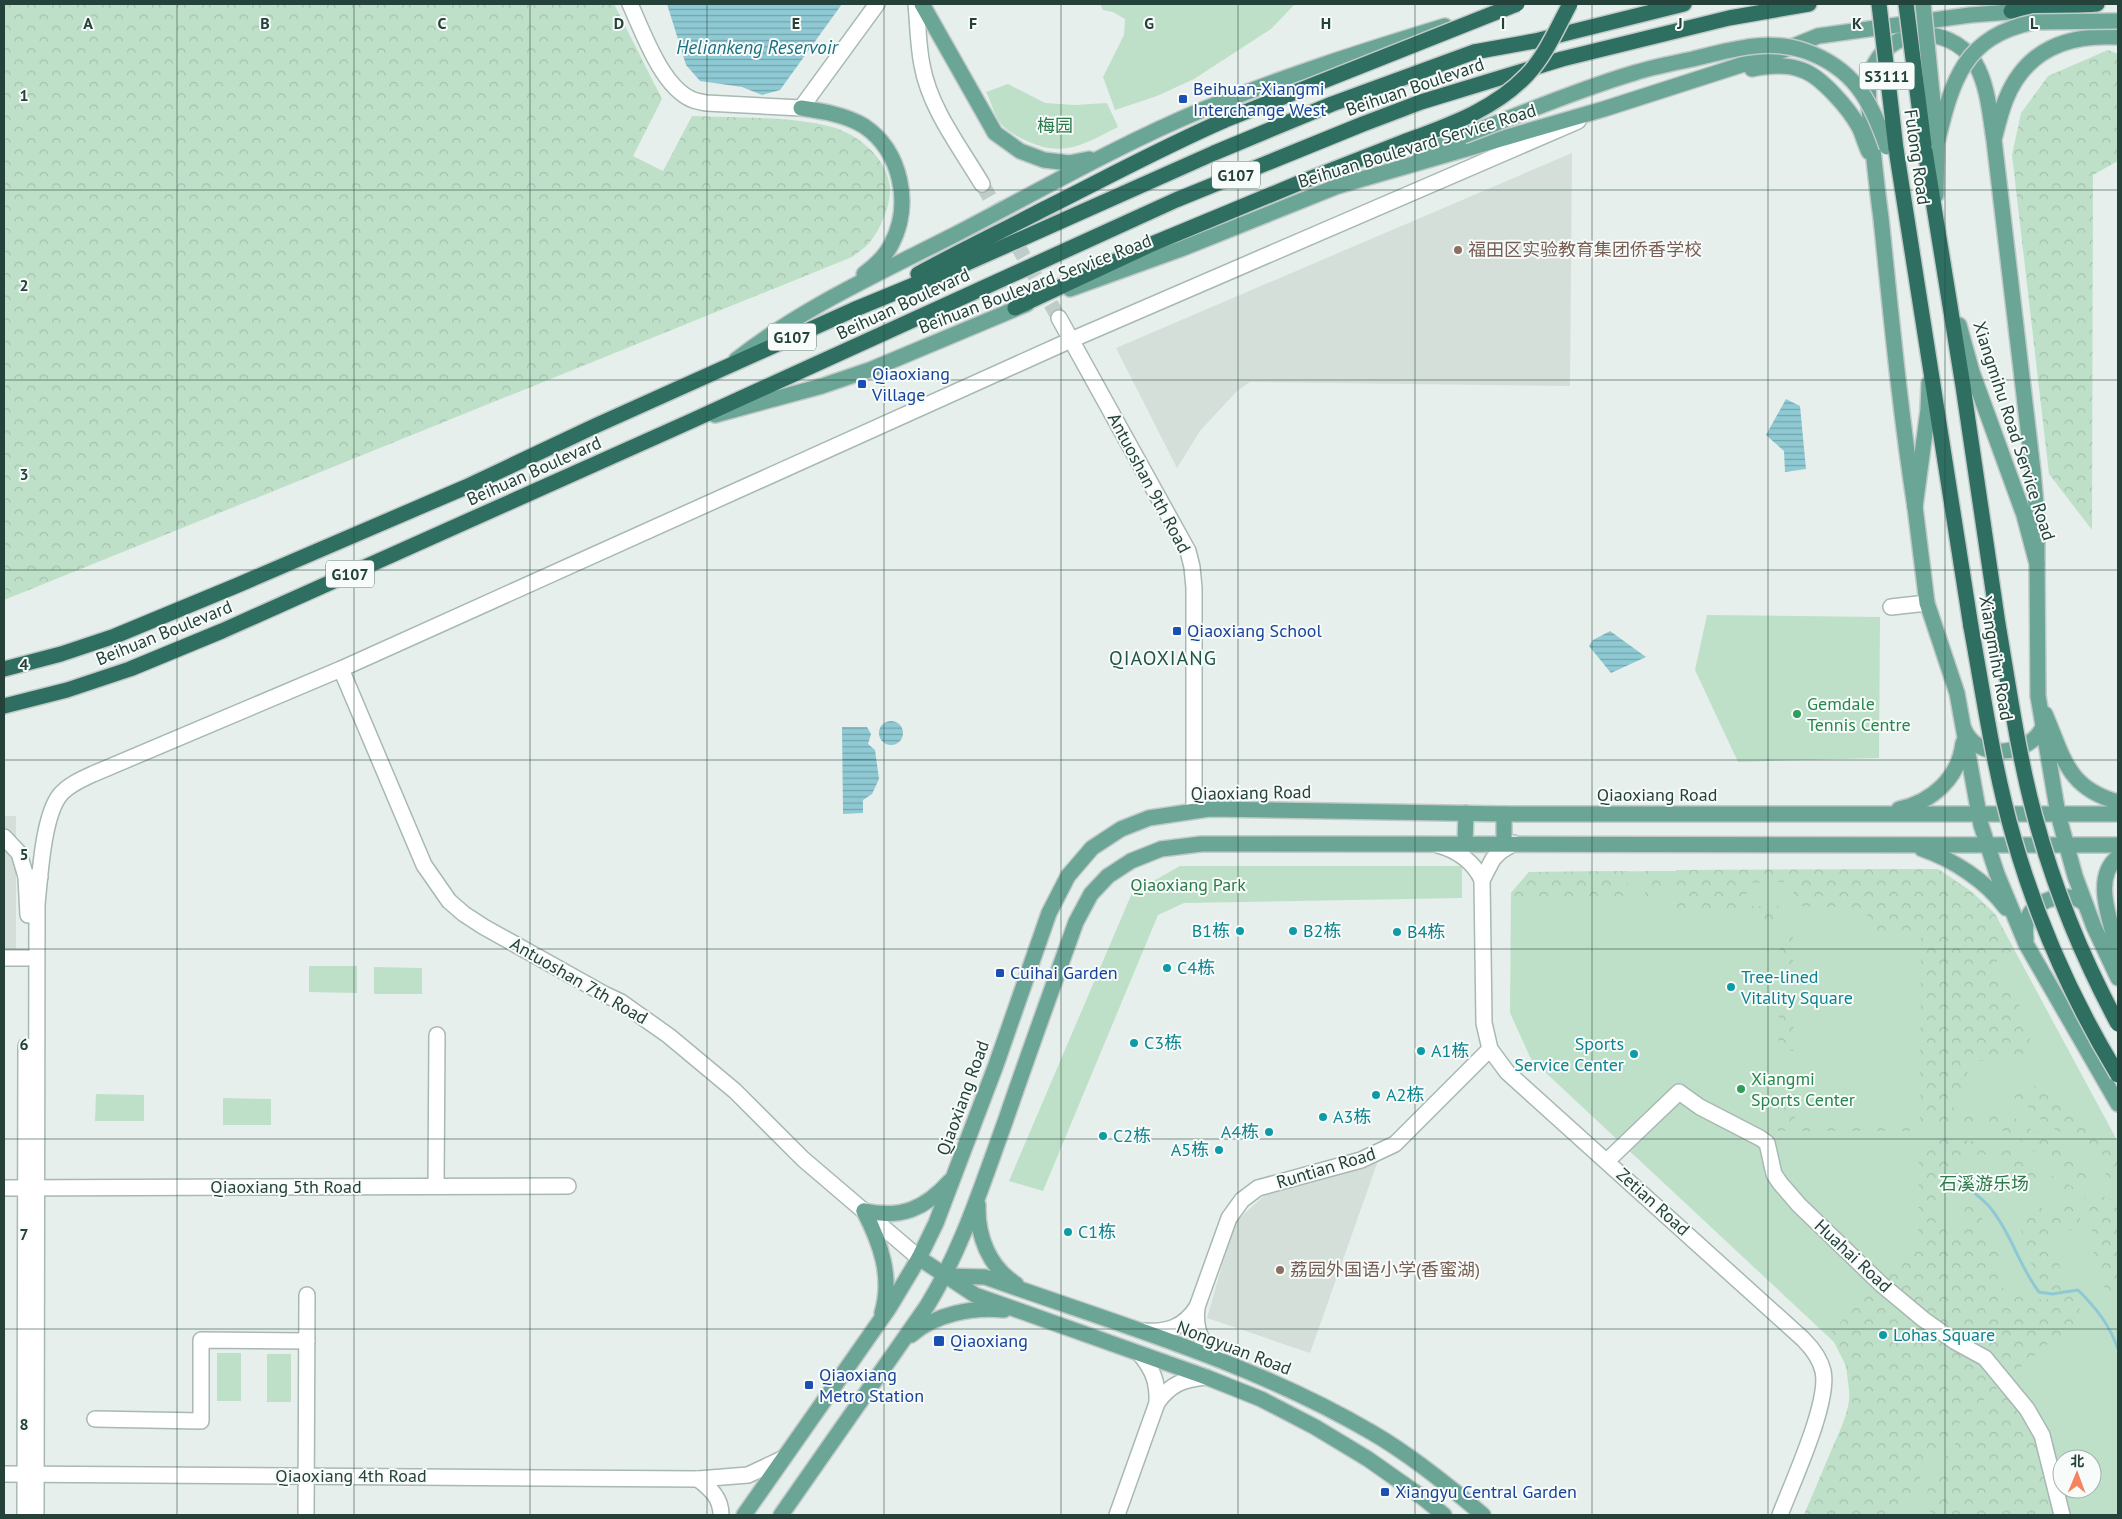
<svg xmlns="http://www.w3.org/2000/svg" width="2122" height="1519" viewBox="0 0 2122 1519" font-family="'PT Sans','Noto Sans SC',sans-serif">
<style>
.built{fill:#d4dfda}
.green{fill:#bfe0c8;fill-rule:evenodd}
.forest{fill:url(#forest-crowns);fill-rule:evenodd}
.water{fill:url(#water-rules)}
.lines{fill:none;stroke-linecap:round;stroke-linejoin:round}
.stream{stroke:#8ec9d4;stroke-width:3}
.minor-tunnel{stroke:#bfccc8;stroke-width:15;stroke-dasharray:15 8;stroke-linecap:butt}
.minor-casing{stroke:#a8b8b2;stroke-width:18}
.major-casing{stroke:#c2cac8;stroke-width:18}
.highway-casing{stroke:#c2cac8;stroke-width:18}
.minor{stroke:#fff;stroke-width:15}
.major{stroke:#6aa596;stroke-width:15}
.highway{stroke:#2f6f62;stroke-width:15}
.major-bridge-casing{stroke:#c2cac8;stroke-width:18;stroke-linecap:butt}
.highway-bridge-casing{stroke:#c2cac8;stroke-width:18;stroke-linecap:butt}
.major-bridge{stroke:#6aa596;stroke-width:15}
.highway-bridge{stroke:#2f6f62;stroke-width:15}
.grid{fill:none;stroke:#24423a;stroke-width:1;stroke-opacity:0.55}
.transit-dot{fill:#1a4fb4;stroke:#f7fbf9;stroke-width:2}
.education-dot{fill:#8d6e63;stroke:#f7fbf9;stroke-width:2}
.leisure-dot{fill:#2e9e5b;stroke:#f7fbf9;stroke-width:2}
.culture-dot{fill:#0f9aa8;stroke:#f7fbf9;stroke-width:2}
.labels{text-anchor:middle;stroke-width:4;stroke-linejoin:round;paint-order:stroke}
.shield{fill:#f7fbf9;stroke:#637a73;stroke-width:1}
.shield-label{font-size:16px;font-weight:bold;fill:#24423a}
.street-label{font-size:18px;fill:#24423a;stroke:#f7fbf9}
.transit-label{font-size:18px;fill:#164399;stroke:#f7fbf9;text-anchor:start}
.park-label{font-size:18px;fill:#2d7a4b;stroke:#f7fbf9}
.education-label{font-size:18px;fill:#785e54;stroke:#f7fbf9;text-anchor:start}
.leisure-label{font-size:18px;fill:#27864d;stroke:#f7fbf9;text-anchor:start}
.culture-label{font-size:18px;fill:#0d838f;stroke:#f7fbf9;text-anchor:start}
.water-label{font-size:19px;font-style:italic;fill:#1c6f80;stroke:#f7fbf9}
.quarter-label{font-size:20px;letter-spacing:1px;fill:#1f5548;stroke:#f7fbf9}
.grid-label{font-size:16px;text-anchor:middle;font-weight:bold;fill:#24423a;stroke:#f7fbf9;stroke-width:4;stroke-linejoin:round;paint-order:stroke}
</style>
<defs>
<pattern id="forest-crowns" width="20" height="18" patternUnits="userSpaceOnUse" patternTransform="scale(1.25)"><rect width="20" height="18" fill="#bfe0c8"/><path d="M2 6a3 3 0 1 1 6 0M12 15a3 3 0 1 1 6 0" fill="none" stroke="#a4c1ad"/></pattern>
<pattern id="water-rules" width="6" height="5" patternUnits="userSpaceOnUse" patternTransform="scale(1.25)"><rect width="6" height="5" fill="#8ec9d4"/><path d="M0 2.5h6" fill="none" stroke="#74a5ad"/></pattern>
</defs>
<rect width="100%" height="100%" fill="#e6efeb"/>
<!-- built -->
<g class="built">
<path d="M1572,153L1570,386L1250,382L1237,391L1200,431L1177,468L1116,348Z"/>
<rect x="4" y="816" width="12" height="133"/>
<path d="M1379,1158L1310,1353L1207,1318L1234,1223L1265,1195Z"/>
</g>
<!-- green -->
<g class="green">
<path d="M1100,4H1295L1271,29L1194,79L1157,96L1115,110L1103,77L1124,35L1125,19L1113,12L1103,10Z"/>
<path d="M1008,84L1045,103L1075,105L1107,103L1118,127C1084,144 1064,158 1027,141C1018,137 1007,131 1001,124C994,115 991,101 986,92Z"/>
<path d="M1707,615L1880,617L1879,758L1738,762L1695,670Z"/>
<path d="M1180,866H1462V898L1184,903L1158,915L1043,1191L1009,1181L1132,893Z"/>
<path d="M1938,869L1972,892L1995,914L2118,1142V1515H1804L1845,1420L1850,1398L1846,1366L1834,1342L1531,1059L1510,1013L1511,893L1529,872ZM2062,1459H2092V1489H2062Z"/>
<path d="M309,966H357V993L309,992Z"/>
<path d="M374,967L422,968V994H374Z"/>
<path d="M96,1094L144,1095V1121H95Z"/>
<path d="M223,1098L271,1099V1125H223Z"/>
<rect x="217" y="1353" width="24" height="48"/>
<rect x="267" y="1354" width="24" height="48"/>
</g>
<!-- forest -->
<g class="forest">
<path d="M4,4H614L662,99L633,156L663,171L692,116C735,118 790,116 832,127C858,134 887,158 890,187C891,204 881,229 869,243C865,248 857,253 852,257L4,600Z"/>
<path d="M2108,50L2118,54V161L2093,175L2092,530L2049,474L2012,155L2021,113L2048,76Z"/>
<path d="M1938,869L1972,892L1995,914L2014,950L1997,960L1995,969C2011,995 2022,987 2020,1023L2029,1033L2031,1054L2026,1060L1979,1061L1970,1065L1966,1077L1971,1084V1087L1951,1096V1106L1962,1113L2006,1115L2015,1118L2060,1150L2071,1162L2092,1171V1180C2077,1182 2047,1161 2034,1152C2025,1145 2018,1136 2007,1132C1979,1123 1951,1126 1923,1126L1920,1118L1921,933L1868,932L1867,908L1794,906L1793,882L1746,883L1747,906H1781L1779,926L1762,925L1761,913H1675L1676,870Z"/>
<path d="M1628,871L1627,901H1511V893L1529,872Z"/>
<path d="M1645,871H1663V901L1645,900Z"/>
<path d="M1780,936H1793V980H1779Z"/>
<path d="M1779,1011H1794L1793,1051H1778Z"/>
<path d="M1778,1082H1795V1122H1916V1131H1778Z"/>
<path d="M2037,1086H2044L2066,1108L2081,1111L2118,1156V1184C2104,1182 2106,1168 2100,1158C2091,1142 2060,1135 2045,1123C2036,1116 2029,1106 2019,1100C2013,1097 2007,1098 2000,1098L2001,1091H2018Z"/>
<path d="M1956,1139L1991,1144L2010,1149L2034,1166L2073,1187L2076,1194L2083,1236L2059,1225L2048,1234L2064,1278L2080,1306L2078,1325L2049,1343L2009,1377L1882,1280L1918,1243L1919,1161L1927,1140ZM1971,1154L1990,1155L2005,1170L2015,1175L2057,1183L2061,1186V1203L2056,1213C2045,1213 2037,1204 2026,1202L2020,1224L2025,1247L2038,1282L2047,1290H2061L2059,1297C2049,1300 2039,1300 2028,1298C2021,1297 2011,1297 2006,1292C1995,1280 1998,1260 2002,1246L1994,1241L1985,1239C1984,1224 1985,1211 1967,1206L1964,1210L1963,1234L1961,1238H1952C1940,1226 1931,1209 1943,1193C1948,1187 1955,1182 1959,1175C1963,1169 1960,1162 1959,1156Z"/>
<path d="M2085,1191L2118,1202V1294L2111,1296L2106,1293L2102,1280L2095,1269L2091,1214L2084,1196Z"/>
<path d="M1877,1285L2005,1381L1961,1421L1916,1483L1898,1515H1804C1813,1494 1822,1472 1831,1451C1838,1434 1847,1418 1849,1400C1853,1378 1843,1350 1828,1335Z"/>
<path d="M2010,1393L2038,1445L2057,1515H1933L1928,1507L1927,1483L1968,1426Z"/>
</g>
<!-- water -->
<g class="water">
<path d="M667,4H842L780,90L762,95L742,87L700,81L686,65Z"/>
<path d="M1786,399L1800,406L1806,469L1785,472L1784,451L1766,435Z"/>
<path d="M1610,631L1646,657L1611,673L1589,646L1593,640Z"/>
<circle cx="891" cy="733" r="12"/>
<path d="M842,727H867L871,734L868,744L875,750L879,779L872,794L863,800V813L843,814Z"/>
</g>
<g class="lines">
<!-- stream -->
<path class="stream" d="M1972,1191C1979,1197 1987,1203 1992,1210C2012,1235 2019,1266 2039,1292L2052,1294L2078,1290C2097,1309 2109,1324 2118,1349"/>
<!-- minor-tunnel -->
<path class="minor-tunnel" d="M982,184L1059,318"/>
<defs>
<g id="minor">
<path d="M630,4C643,32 661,85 691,99C695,101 701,102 706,103L801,108L877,4"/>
<path d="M916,4C918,24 918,45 922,65C930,109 960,147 982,184"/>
<path d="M1059,318L1188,551L1192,567L1194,588V811"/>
<path d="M1891,607L1927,603"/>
<path d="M341,669L424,865L449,901L464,914L484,927L606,995L621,1002L669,1036L735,1091L803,1159L919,1258"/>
<path d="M4,837L19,853L26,877"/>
<path d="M1514,843L1501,851L1493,859L1482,880L1484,1023L1490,1049L1507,1072L1803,1339C1812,1348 1820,1358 1823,1371C1830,1402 1792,1483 1780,1515"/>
<path d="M1438,845C1457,850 1474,862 1482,880"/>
<path d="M28,915L26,877H40"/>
<path d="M4,958H27"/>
<path d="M1608,1160L1679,1092L1700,1107L1760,1138L1767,1143L1774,1174L1780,1183L1799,1205L1881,1284L1923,1319L1954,1341L1985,1358L2027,1409L2042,1435L2062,1515"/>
<path d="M436,1186L437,1035"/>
<path d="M4,1188L568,1186"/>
<path d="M1197,1307C1194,1331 1202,1345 1220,1360"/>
<path d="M1144,1331C1167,1333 1184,1327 1197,1307L1229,1218L1242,1200L1258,1188L1361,1160L1395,1144L1490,1049"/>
<path d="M1140,1354C1153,1370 1158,1382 1157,1403"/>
<path d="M95,1419L201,1421V1340L307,1341"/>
<path d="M4,1474L698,1479L748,1475L784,1458"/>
<path d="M698,1479C711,1489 721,1498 721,1515"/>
<path d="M25,1515L26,1046"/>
<path d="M36,1515L37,904C40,876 43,816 60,795C68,785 82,779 93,774L341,669L1071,340L1578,121"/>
<path d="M306,1515L307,1295"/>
<path d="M1117,1515L1157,1403C1170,1384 1184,1379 1206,1377"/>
</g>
<g id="major">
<path d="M922,4L995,133L1020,151L1044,160L1069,163L1089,159"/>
<path d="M1752,69C1769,66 1786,64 1802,70C1821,76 1850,110 1859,127C1863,135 1865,144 1869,152"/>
<path d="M801,108C822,111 846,115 864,126C901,151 912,204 892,243C886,256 876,265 864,274"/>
<path d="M1995,136C1998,124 2001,111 2006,99C2026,49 2068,34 2118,37"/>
<path d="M1418,154L1463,136"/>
<path d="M1936,195L1937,143"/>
<path d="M1070,289L1181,249L1338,186L1604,109L1769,56L1818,36L1970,15L2023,11"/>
<path d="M1959,325L1972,372L2024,515L2037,564L2038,696L2058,814L2075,876L2094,927L2118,978"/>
<path d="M736,360C803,307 882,272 958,233C1039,191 1118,145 1202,110C1281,77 1363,51 1445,26"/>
<path d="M1929,383L1928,410L1915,507L1927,603L1957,693L1981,825L1997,874L2026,944L2118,1104"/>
<path d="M715,415L822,386L872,369L1027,304"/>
<path d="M1915,507C1900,411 1891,314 1881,218C1877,189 1874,160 1871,131C1870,115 1867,98 1869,82C1877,28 1948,19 1975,63C1988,85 1990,115 1994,140L2033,471L2037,516V564"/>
<path d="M2045,714C2064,758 2067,788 2118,802"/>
<path d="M1964,729C1977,761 2027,756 2042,729"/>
<path d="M1899,809C1932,802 1959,778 1963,743"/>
<path d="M1504,814V843"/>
<path d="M1465,843L1466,813"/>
<path d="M1922,849C1954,860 1986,881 2006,908"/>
<path d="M2118,857C2091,878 2112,924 2118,952"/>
<path d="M2026,939C2025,931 2025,923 2029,915C2038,898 2071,890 2085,904"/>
<path d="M978,1205C977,1236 989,1267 1016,1284"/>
<path d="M864,1211C880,1242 893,1277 882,1313"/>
<path d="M864,1211C901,1219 925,1209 950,1181"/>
<path d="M919,1258L975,1295L1206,1377L1261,1399L1315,1427L1368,1459L1422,1497L1444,1515"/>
<path d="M945,1276L985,1277C1115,1323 1251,1362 1371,1432C1411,1455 1448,1485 1483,1515"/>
<path d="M911,1335C935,1314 972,1307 1004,1310"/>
<path d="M744,1515L889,1308L919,1258L936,1223L996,1065L1049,913L1068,876L1092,848L1121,829L1149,818L1209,809L1504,814H2118"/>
<path d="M781,1515L927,1306C962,1249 982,1185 1005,1122C1028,1055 1052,989 1076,922L1091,894L1108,876L1131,861L1161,849L1201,844L2118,845"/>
</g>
<g id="highway">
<path d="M2011,11L2097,4"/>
<path d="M1924,145L1963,386L1998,624"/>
<path d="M1896,149L1971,627"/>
<path d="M918,274C960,251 1002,231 1044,209C1104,179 1163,147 1225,120"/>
<path d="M1015,308L1152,244L1299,183"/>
<path d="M4,669L61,654L115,636L238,585L466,487L595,426L853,310L967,263L1214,153L1332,104L1474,52L1535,41L1684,4"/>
<path d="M4,706L67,690L130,669L222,631L689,422L1176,200L1363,124L1421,102L1562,59L1729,18L1809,4"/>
</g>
</defs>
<!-- minor casing -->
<use href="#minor" class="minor-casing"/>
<!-- major casing -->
<use href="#major" class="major-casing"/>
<!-- highway casing -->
<use href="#highway" class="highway-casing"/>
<!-- minor -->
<use href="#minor" class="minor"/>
<!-- major -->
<use href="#major" class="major"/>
<!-- highway -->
<use href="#highway" class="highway"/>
<defs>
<g id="major-bridge">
<path d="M1923,4L1936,132"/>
<path d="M1463,136C1519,115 1576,90 1634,73C1653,67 1673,63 1693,59C1729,50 1768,38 1805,51C1854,68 1871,101 1887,147"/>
<path d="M1937,143C1952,82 1963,36 2034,22L2118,21"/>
</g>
<g id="highway-bridge">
<path d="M1879,4L1896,149"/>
<path d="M1906,4L1924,145"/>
<path d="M1225,120L1517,4"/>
<path d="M1299,183C1333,170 1367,156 1401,143C1446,126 1493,111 1527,75C1546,55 1557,28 1570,4"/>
<path d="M1998,624C2009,688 2018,754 2035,817C2054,888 2083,959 2118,1024"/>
<path d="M1971,627C1984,698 1994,770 2014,839C2038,923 2073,1001 2118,1075"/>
</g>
</defs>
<!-- major-bridge casing -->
<use href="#major-bridge" class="major-bridge-casing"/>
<!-- highway-bridge casing -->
<use href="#highway-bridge" class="highway-bridge-casing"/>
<!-- major-bridge -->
<use href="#major-bridge" class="major-bridge"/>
<!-- highway-bridge -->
<use href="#highway-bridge" class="highway-bridge"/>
</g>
<!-- grid -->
<path class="grid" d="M177,4V1515M354,4V1515M530,4V1515M707,4V1515M884,4V1515M1061,4V1515M1238,4V1515M1415,4V1515M1592,4V1515M1768,4V1515M1945,4V1515M4,190H2118M4,380H2118M4,570H2118M4,760H2118M4,949H2118M4,1139H2118M4,1329H2118"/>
<!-- markers -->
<g class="transit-dot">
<rect x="1178" y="94" width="10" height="10" rx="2.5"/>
<rect x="857" y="379" width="10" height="10" rx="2.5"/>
<rect x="1172" y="626" width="10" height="10" rx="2.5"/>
<rect x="995" y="968" width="10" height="10" rx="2.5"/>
<rect x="933" y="1335" width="12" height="12" rx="2.5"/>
<rect x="804" y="1380" width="10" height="10" rx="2.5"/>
<rect x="1380" y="1487" width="10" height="10" rx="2.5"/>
</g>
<g class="education-dot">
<circle cx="1458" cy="250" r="5"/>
<circle cx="1280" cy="1270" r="5"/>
</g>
<g class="leisure-dot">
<circle cx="1797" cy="714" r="5"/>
<circle cx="1741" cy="1089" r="5"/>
</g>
<g class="culture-dot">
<circle cx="1240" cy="931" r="5"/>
<circle cx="1293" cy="931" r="5"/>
<circle cx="1397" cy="932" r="5"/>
<circle cx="1167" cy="968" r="5"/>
<circle cx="1731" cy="987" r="5"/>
<circle cx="1134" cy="1043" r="5"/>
<circle cx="1421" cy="1051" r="5"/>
<circle cx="1634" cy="1054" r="5"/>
<circle cx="1376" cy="1095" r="5"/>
<circle cx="1323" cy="1117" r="5"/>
<circle cx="1269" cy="1132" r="5"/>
<circle cx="1103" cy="1136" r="5"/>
<circle cx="1219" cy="1150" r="5"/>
<circle cx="1068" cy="1232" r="5"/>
<circle cx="1883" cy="1335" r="5"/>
</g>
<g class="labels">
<!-- shield labels -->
<g class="shield">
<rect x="1859.5" y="62.5" width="55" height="27" rx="4"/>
<rect x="1212" y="161.5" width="48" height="27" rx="4"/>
<rect x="768" y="323.5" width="48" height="27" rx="4"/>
<rect x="326" y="560.5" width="48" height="27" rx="4"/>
</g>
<g class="shield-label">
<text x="1887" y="82">S3111</text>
<text x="1236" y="181">G107</text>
<text x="792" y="343">G107</text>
<text x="350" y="580">G107</text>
</g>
<!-- street labels -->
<g class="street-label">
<text transform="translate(1415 87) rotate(-19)" y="6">Beihuan Boulevard</text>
<text transform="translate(1417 146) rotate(-17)" y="6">Beihuan Boulevard Service Road</text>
<text transform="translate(1917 157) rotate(82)" y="6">Fulong Road</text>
<text transform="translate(1035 284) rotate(-21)" y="6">Beihuan Boulevard Service Road</text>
<text transform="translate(903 304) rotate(-25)" y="6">Beihuan Boulevard</text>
<text transform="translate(2014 431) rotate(72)" y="6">Xiangmihu Road Service Road</text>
<text transform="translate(534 471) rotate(-24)" y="6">Beihuan Boulevard</text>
<text transform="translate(1149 483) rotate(62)" y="6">Antuoshan 9th Road</text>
<text transform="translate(164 633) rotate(-22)" y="6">Beihuan Boulevard</text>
<text transform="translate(1996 658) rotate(80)" y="6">Xiangmihu Road</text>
<text transform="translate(1251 793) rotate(-1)" y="6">Qiaoxiang Road</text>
<text x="1657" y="801">Qiaoxiang Road</text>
<text transform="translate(579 981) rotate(30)" y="6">Antuoshan 7th Road</text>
<text transform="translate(963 1098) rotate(-70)" y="6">Qiaoxiang Road</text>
<text transform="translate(1326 1168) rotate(-17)" y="6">Runtian Road</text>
<text x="286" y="1193">Qiaoxiang 5th Road</text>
<text transform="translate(1653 1202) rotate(42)" y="6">Zetian Road</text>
<text transform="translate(1853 1256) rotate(43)" y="6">Huahai Road</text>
<text transform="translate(1234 1348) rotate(21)" y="6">Nongyuan Road</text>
<text x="351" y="1482">Qiaoxiang 4th Road</text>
</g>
<!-- transit labels -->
<g class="transit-label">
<text x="1193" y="95">Beihuan-Xiangmi<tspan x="1193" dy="21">Interchange West</tspan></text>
<text x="872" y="380">Qiaoxiang<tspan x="872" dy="21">Village</tspan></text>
<text x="1187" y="637">Qiaoxiang School</text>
<text x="1010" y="979">Cuihai Garden</text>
<text x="950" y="1347">Qiaoxiang</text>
<text x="819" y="1381">Qiaoxiang<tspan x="819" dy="21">Metro Station</tspan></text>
<text x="1395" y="1498">Xiangyu Central Garden</text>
</g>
<!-- park labels -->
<g class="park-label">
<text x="1055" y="132">梅园</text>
<text x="1188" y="891">Qiaoxiang Park</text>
<text x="1984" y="1190">石溪游乐场</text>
</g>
<!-- education labels -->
<g class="education-label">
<text x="1468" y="256">福田区实验教育集团侨香学校</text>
<text x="1290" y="1276">荔园外国语小学(香蜜湖)</text>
</g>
<!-- leisure labels -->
<g class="leisure-label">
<text x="1807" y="710">Gemdale<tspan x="1807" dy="21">Tennis Centre</tspan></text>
<text x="1751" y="1085">Xiangmi<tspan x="1751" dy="21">Sports Center</tspan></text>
</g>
<!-- culture labels -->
<g class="culture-label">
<text x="1230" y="937" text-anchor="end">B1栋</text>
<text x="1303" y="937">B2栋</text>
<text x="1407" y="938">B4栋</text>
<text x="1177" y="974">C4栋</text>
<text x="1741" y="983">Tree-lined<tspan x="1741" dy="21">Vitality Square</tspan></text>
<text x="1144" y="1049">C3栋</text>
<text x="1624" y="1050" text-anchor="end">Sports<tspan x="1624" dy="21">Service Center</tspan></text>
<text x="1431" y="1057">A1栋</text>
<text x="1386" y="1101">A2栋</text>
<text x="1333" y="1123">A3栋</text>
<text x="1259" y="1138" text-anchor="end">A4栋</text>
<text x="1113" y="1142">C2栋</text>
<text x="1209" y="1156" text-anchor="end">A5栋</text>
<text x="1078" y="1238">C1栋</text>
<text x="1893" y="1341">Lohas Square</text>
</g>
<!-- water labels -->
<g class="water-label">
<text x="757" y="54">Heliankeng Reservoir</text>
</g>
<!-- quarter labels -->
<g class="quarter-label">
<text x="1163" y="665">QIAOXIANG</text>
</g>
</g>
<g class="grid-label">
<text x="88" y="29">A</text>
<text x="265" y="29">B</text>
<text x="442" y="29">C</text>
<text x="619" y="29">D</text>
<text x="796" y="29">E</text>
<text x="973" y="29">F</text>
<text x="1149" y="29">G</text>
<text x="1326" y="29">H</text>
<text x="1503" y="29">I</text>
<text x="1680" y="29">J</text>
<text x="1857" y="29">K</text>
<text x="2034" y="29">L</text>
<text x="24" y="101">1</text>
<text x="24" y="291">2</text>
<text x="24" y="480">3</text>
<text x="24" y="670">4</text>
<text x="24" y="860">5</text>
<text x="24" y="1050">6</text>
<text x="24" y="1240">7</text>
<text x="24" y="1430">8</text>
</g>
<!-- border -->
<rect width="2122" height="1519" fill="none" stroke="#24423a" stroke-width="10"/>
<!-- north arrow -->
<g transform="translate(2077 1474) rotate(1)"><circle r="24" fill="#f7fbf9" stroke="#a3b1ad"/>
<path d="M0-4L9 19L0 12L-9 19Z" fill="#f4845f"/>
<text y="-8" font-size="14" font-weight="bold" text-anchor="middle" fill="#24423a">北</text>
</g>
</svg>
